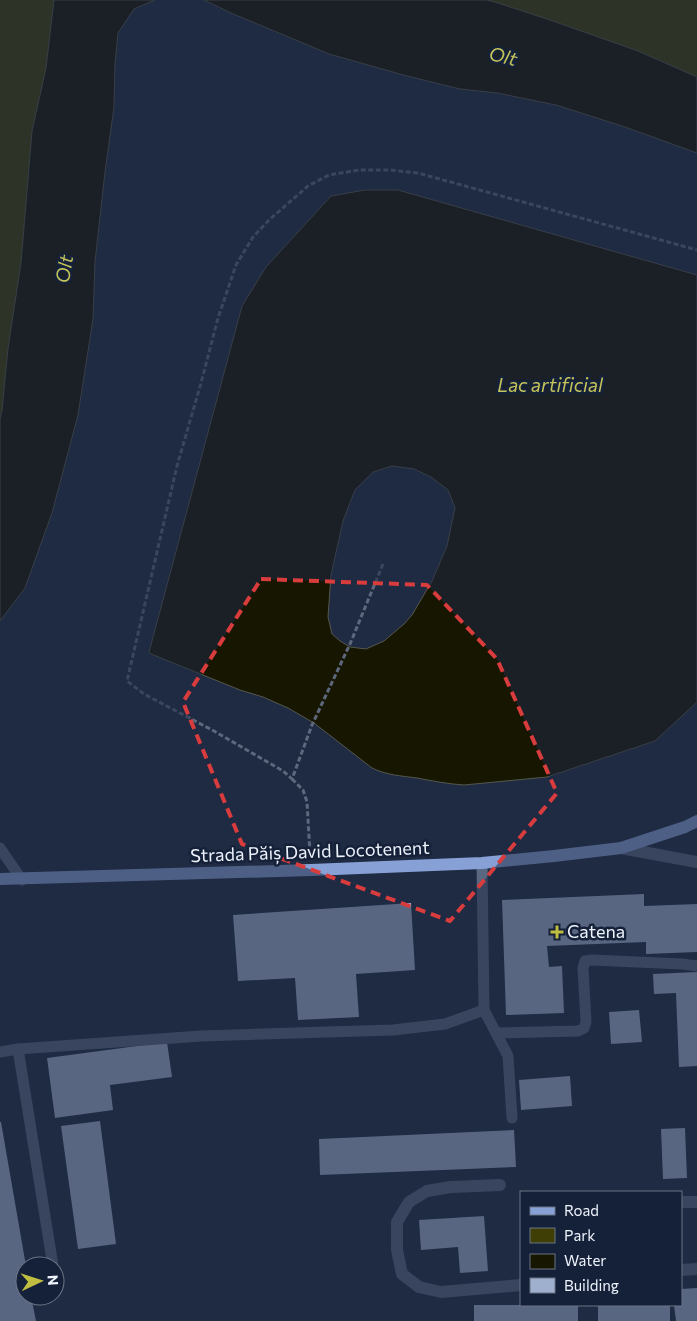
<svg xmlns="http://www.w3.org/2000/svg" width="697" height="1321" viewBox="0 0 697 1321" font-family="Commissioner,sans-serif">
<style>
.green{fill:#3f3e04}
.water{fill:#161601;stroke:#56584c;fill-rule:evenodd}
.building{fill:#9fafce}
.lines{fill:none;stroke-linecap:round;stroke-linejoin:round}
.path{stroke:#5e687c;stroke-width:3;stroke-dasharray:5 2.5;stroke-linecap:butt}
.lane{stroke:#596780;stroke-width:11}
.street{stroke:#596780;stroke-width:12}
.primary{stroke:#87a1d6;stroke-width:12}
.marked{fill:none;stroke:#d83c3d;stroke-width:4;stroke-dasharray:10 6;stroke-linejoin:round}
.poi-dot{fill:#c0be40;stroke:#152138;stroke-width:2}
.labels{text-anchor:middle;stroke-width:5;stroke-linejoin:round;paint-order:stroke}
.street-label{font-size:18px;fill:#edf2fc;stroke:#152138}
.poi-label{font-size:18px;fill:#edf2fc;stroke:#152138;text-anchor:start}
.water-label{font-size:19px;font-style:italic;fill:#c5c45a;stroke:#152138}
</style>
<rect width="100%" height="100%" fill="#1f2a43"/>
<!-- green -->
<g class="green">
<path d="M0,0H54L46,68L32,131L21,263L8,348L2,411L0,418Z"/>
<path d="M487,0H697V77L638,51L550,20Z"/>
</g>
<!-- water -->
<g class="water">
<path d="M54,0H155L134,9L118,33L115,64L114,107L105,172L95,262L93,319L78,415L52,513L25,588L0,621V418L2,411L8,348L21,263L32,131L46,68Z"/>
<path d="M204,0H487L495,2L550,20L638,51L697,77V153L625,127L556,105L497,93L460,89L407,76L329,54L231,13Z"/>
<path d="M365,190H398L697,275V702L655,741L547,777L464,785C448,784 433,781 417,778C402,776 386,775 372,768L314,723L288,708L263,697L240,690L151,654L149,652L242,306L266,267L331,196ZM392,466L414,469L431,477L448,490L455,508L447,546L432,581L412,615L404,624L384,641L366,649L350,647L340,641L332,634L328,617L331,575L343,521L355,490L373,472Z"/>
</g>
<!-- building -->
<g class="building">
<path d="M644,894V906L697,904V952L646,954V942L547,946L549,967L562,966L564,1013L506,1015L502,900Z"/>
<path d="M411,903L415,970L356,974L359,1017L298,1020L295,978L238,981L233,915Z"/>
<path d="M697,972V1066L679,1067L676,993L654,994L653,974Z"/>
<path d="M639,1010L642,1042L611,1044L609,1012Z"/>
<path d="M167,1042L172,1077L110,1085L113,1110L55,1118L47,1058Z"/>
<path d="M570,1076L572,1106L521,1110L519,1080Z"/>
<path d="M100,1121L116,1244L78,1249L61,1126Z"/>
<path d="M0,1122H1L26,1266H25V1296H31L36,1321H0Z"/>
<path d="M685,1128L687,1178L663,1179L661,1129Z"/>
<path d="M514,1130L516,1167L320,1175L319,1139Z"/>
<path d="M484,1216L488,1271L460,1273L458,1247L421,1250L419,1220Z"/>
<path d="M697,1288V1321H676L674,1305H681V1289Z"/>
<rect x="474" y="1305" width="104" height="16"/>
<rect x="598" y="1305" width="72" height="16"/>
</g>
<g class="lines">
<!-- path -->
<g class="path">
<path d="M383,564L350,644L312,725L292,779L283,771L214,731L144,694L127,681L177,466L201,383L218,318L236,265L253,237L269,220L308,186L329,175L359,170H390L418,173L697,250"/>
<path d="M292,779L303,790L307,802L310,854"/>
</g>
<!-- lane -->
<g class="lane">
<path d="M0,848L22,880"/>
<path d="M482,863L484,1010L508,1056L512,1118"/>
<path d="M496,1033L578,1031L584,1028L586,1022L583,968L585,961L592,960L682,964L697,966"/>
<path d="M18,1049L53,1266"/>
<path d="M0,1052L18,1049L201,1036L393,1030L445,1024L484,1010"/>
<path d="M55,1279L56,1284"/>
</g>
<!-- street -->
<g class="street">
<path d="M621,848L697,862"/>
<path d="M500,1185L451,1187L427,1191L409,1202L397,1222V1250L402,1274L419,1287L441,1292L521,1285"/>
<path d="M681,1202H697"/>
<path d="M681,1270L697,1269"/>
</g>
<!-- primary -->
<path class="primary" d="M0,879L311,870L482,863L554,856L621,848L685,827L697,821"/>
</g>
<!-- marked area -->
<path d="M0 0H697V1321H0ZM261,579L427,585L497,659L557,793L450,921L242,844L183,702Z" fill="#1f2a43" fill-opacity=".55" fill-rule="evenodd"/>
<path class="marked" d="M261,579L427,585L497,659L557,793L450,921L242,844L183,702Z"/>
<!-- markers -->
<path class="poi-dot" d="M554.5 924.5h5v5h5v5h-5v5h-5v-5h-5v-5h5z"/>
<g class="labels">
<!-- street labels -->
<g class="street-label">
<text transform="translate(310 852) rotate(-2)" y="6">Strada Păiș David Locotenent</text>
</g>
<!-- poi labels -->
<g class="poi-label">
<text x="567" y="938">Catena</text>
</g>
<!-- water labels -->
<g class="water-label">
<text transform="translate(503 56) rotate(14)" y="7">Olt</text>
<text transform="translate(64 269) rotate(-81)" y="7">Olt</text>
<text x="550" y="392">Lac artificial</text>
</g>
</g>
<!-- legend -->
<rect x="520" y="1191" width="162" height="115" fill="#152138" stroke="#6b7586"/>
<rect x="530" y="1207" width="25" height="8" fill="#87a1d6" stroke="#6b7586"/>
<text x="564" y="1216" font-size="15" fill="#edf2fc">Road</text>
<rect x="530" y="1228" width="25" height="15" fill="#3f3e04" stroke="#6b7586"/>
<text x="564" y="1241" font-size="15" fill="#edf2fc">Park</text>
<rect x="530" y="1254" width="25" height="15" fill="#161601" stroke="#6b7586"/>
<text x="564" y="1266" font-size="15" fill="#edf2fc">Water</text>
<rect x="530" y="1278" width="25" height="15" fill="#9fafce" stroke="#6b7586"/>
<text x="564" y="1291" font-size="15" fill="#edf2fc">Building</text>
<!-- north arrow -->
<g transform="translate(40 1281) rotate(86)"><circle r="24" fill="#152138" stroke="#6b7586"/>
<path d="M0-4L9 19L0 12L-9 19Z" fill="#c0be40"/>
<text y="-8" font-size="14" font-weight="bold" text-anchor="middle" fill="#edf2fc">N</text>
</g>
</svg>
